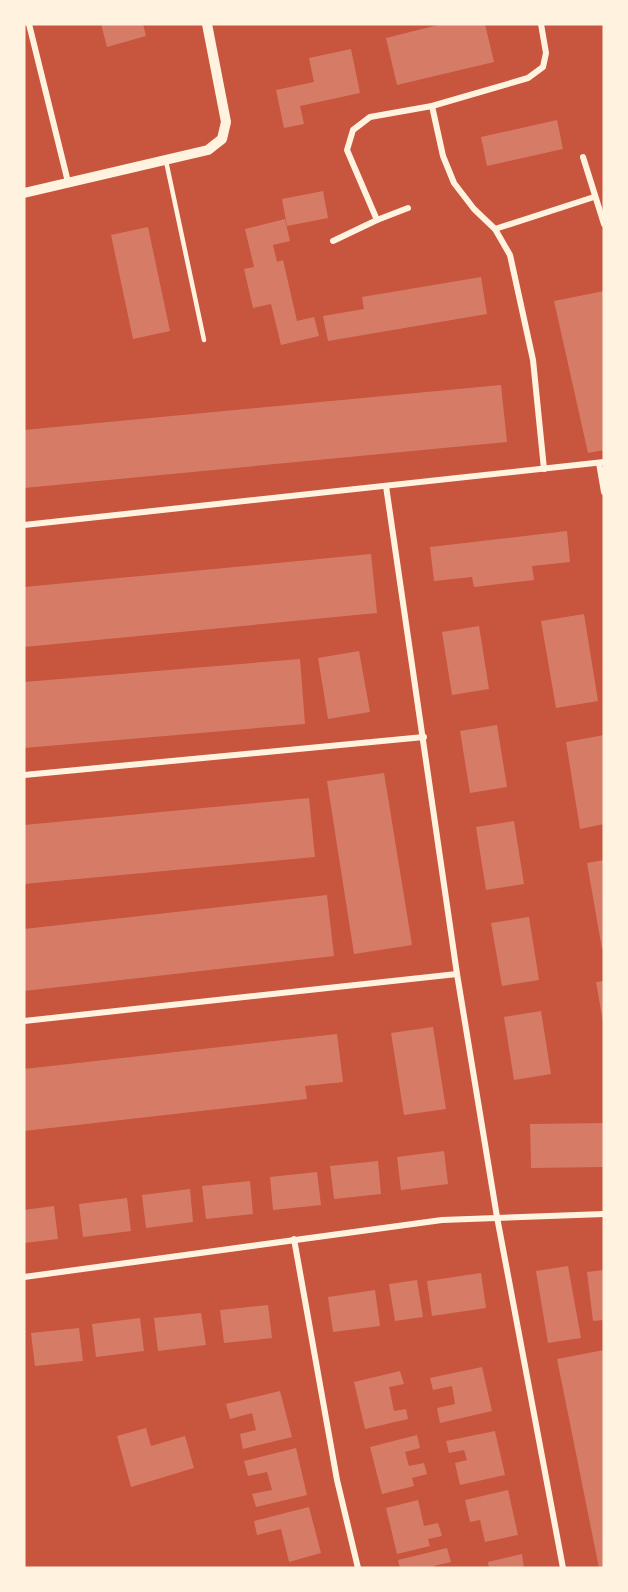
<svg xmlns="http://www.w3.org/2000/svg" width="628" height="1592" viewBox="0 0 628 1592" font-family="'PT Sans Narrow',sans-serif">
<style>
.building{fill:#d67c66}
.lines{fill:none;stroke-linecap:round;stroke-linejoin:round}
.service{stroke:#fff3e0;stroke-width:4.5}
.minor{stroke:#fff3e0;stroke-width:6}
.tertiary{stroke:#fff3e0;stroke-width:10}
</style>
<rect width="100%" height="100%" fill="#c8553d"/>
<!-- building -->
<g class="building">
<path d="M101,24H143L146,36L107,47Z"/>
<path d="M442,24H485L494,62L397,85L386,38Z"/>
<path d="M351,49L360,93L300,106L304,124L284,128L276,90L314,82L309,58Z"/>
<path d="M557,120L563,149L487,166L481,137Z"/>
<path d="M323,191L328,218L287,226L282,199Z"/>
<path d="M285,219L290,241L273,245L277,262L283,260L297,321L314,317L319,336L281,345L271,304L253,308L244,269L254,267L245,229Z"/>
<path d="M148,227L170,331L133,339L111,235Z"/>
<path d="M481,277L487,314L328,341L323,316L364,309L362,297Z"/>
<path d="M604,291V450L588,453L554,301Z"/>
<path d="M501,385L507,442L24,488V430Z"/>
<path d="M567,531L570,562L532,566L534,580L474,587L472,577L434,581L430,547Z"/>
<path d="M371,554L377,613L24,647V587Z"/>
<path d="M584,614L598,701L556,708L541,621Z"/>
<path d="M479,626L489,689L452,695L442,632Z"/>
<path d="M359,651L370,712L328,719L318,658Z"/>
<path d="M300,659L305,724L24,748V682Z"/>
<path d="M497,725L507,787L470,793L460,731Z"/>
<path d="M604,735V824L580,829L566,742Z"/>
<path d="M384,773L412,945L354,954L327,781Z"/>
<path d="M309,798L315,857L24,884V825Z"/>
<path d="M514,821L524,884L486,890L476,827Z"/>
<path d="M604,860V949H602L587,863Z"/>
<path d="M327,895L334,956L24,991V929Z"/>
<path d="M529,917L539,980L502,986L491,923Z"/>
<path d="M604,981V1022H603L596,982Z"/>
<path d="M541,1011L551,1074L514,1080L504,1017Z"/>
<path d="M433,1027L446,1109L404,1115L391,1033Z"/>
<path d="M337,1034L343,1082L305,1086L307,1099L24,1131V1069Z"/>
<path d="M604,1123V1167L531,1168L530,1124Z"/>
<path d="M444,1151L448,1184L401,1190L397,1157Z"/>
<path d="M378,1161L381,1194L334,1199L330,1166Z"/>
<path d="M317,1172L321,1205L273,1210L270,1177Z"/>
<path d="M250,1181L253,1214L206,1219L202,1186Z"/>
<path d="M190,1189L193,1222L146,1228L142,1195Z"/>
<path d="M127,1198L131,1231L83,1237L79,1204Z"/>
<path d="M54,1206L58,1239L24,1243V1210Z"/>
<path d="M568,1266L581,1338L548,1343L536,1271Z"/>
<path d="M604,1270V1320L593,1321L587,1272Z"/>
<path d="M481,1273L486,1308L432,1316L427,1281Z"/>
<path d="M417,1280L423,1317L395,1321L389,1284Z"/>
<path d="M375,1290L380,1326L333,1332L328,1297Z"/>
<path d="M268,1305L272,1338L224,1343L220,1310Z"/>
<path d="M201,1313L206,1345L158,1351L154,1318Z"/>
<path d="M140,1318L144,1351L96,1357L92,1324Z"/>
<path d="M79,1328L83,1361L35,1366L31,1333Z"/>
<path d="M604,1350V1568H599L557,1359Z"/>
<path d="M482,1367L492,1411L440,1423L437,1408L455,1404L452,1386L433,1390L430,1378Z"/>
<path d="M400,1371L404,1384L389,1387L394,1411L406,1409L408,1419L365,1429L354,1382Z"/>
<path d="M280,1391L292,1437L243,1449L240,1434L256,1430L252,1413L230,1419L226,1404Z"/>
<path d="M146,1428L151,1446L185,1436L194,1468L131,1487L117,1436Z"/>
<path d="M495,1431L505,1475L460,1485L455,1463L467,1460L464,1450L449,1453L446,1441Z"/>
<path d="M417,1435L420,1448L405,1452L408,1463L409,1466L424,1463L427,1474L412,1478L414,1486L382,1494L370,1447Z"/>
<path d="M296,1448L307,1495L256,1507L252,1494L272,1490L267,1472L248,1476L244,1461Z"/>
<path d="M508,1490L518,1535L485,1542L480,1520L470,1522L465,1500Z"/>
<path d="M418,1500L424,1526L438,1523L442,1536L428,1539L430,1546L397,1554L386,1508Z"/>
<path d="M309,1507L321,1553L289,1562L281,1529L257,1535L254,1521Z"/>
<path d="M447,1548L451,1562L434,1566V1568H400L398,1560Z"/>
<path d="M522,1554L524,1568H489L488,1562Z"/>
</g>
<g class="lines">
<!-- service -->
<path class="service" d="M166,161L204,340"/>
<!-- minor -->
<g class="minor">
<path d="M29,24L68,182"/>
<path d="M432,106L443,156L454,183L474,209L495,229L510,255L533,360L544,469"/>
<path d="M583,157L604,224"/>
<path d="M377,220L347,150L353,130L370,117L432,106L528,78L543,67L546,53L541,24"/>
<path d="M495,229L594,197"/>
<path d="M333,241L377,220L408,208"/>
<path d="M599,463L604,492"/>
<path d="M386,486L457,974L497,1217L563,1568"/>
<path d="M24,525L604,462"/>
<path d="M24,775L424,737"/>
<path d="M24,1021L457,974"/>
<path d="M294,1239L337,1480L358,1568"/>
<path d="M24,1277L442,1220L604,1214"/>
</g>
<!-- tertiary -->
<path class="tertiary" d="M24,193L208,150L222,139L226,122L207,24"/>
</g>
<!-- border -->
<rect width="628" height="1592" fill="none" stroke="#fff3e0" stroke-width="51"/>
</svg>
